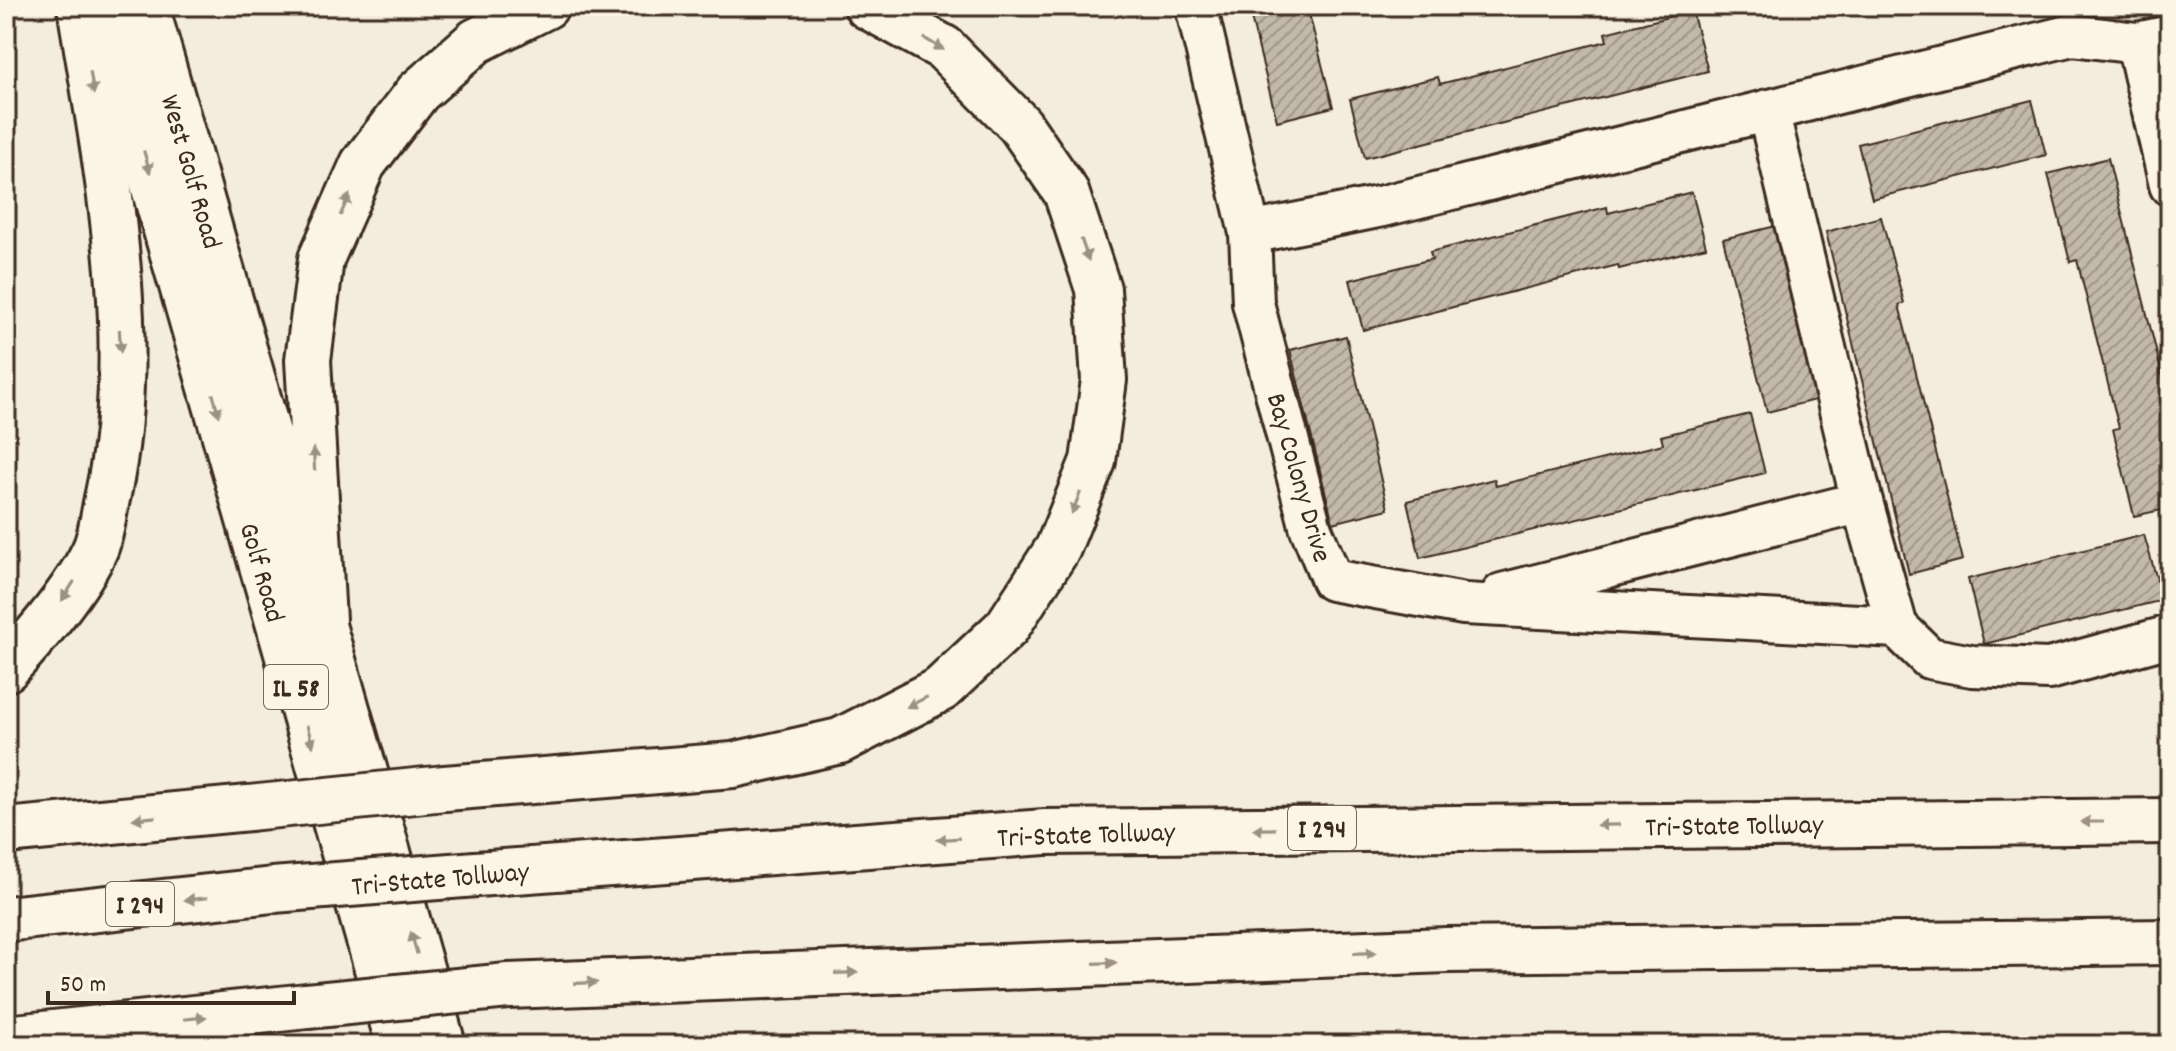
<svg xmlns="http://www.w3.org/2000/svg" width="2176" height="1051" viewBox="0 0 2176 1051" font-family="Dekko,sans-serif">
<style>
.building{fill:url(#building-hatch);stroke:#3b2a1e;stroke-width:2}
.lines{fill:none;stroke-linecap:round;stroke-linejoin:round}
.minor-casing{stroke:#3b2a1e;stroke-width:46}
.major-casing{stroke:#3b2a1e;stroke-width:50}
.highway-casing{stroke:#3b2a1e;stroke-width:50}
.minor{stroke:#fcf5e5;stroke-width:40}
.major{stroke:#fcf5e5;stroke-width:44}
.highway{stroke:#fcf5e5;stroke-width:44}
.highway-bridge-casing{stroke:#3b2a1e;stroke-width:50;stroke-linecap:butt}
.highway-bridge{stroke:#fcf5e5;stroke-width:44}
.oneway{fill:#9c9082}
.labels{text-anchor:middle;stroke-width:6;stroke-linejoin:round;paint-order:stroke}
.shield{fill:#fcf5e5;stroke:#75675a;stroke-width:2}
.shield-label{font-size:26px;font-weight:bold;fill:#3b2a1e}
.street-label{font-size:28px;fill:#3b2a1e;stroke:#fcf5e5}
</style>
<defs>
<pattern id="building-hatch" width="6" height="6" patternUnits="userSpaceOnUse" patternTransform="scale(2)"><rect width="6" height="6" fill="#c3b9aa"/><path d="M-1 1l2-2M0 6l6-6M5 7l2-2" fill="none" stroke="#a0978a"/></pattern>
</defs>
<rect width="100%" height="100%" fill="#f4eddd"/>
<filter id="ink" filterUnits="userSpaceOnUse"><feTurbulence type="fractalNoise" baseFrequency=".0125" numOctaves="2"/><feDisplacementMap in="SourceGraphic" scale="16" xChannelSelector="R" yChannelSelector="G"/><feConvolveMatrix kernelMatrix="1 2 1 2 8 2 1 2 1" color-interpolation-filters="sRGB"/></filter>
<g filter="url(#ink)">
<!-- building -->
<g class="building">
<path d="M1248,6H1307L1333,107L1277,121Z"/>
<path d="M1692,11L1708,71L1365,158L1350,99L1438,77L1440,84L1607,41L1605,33Z"/>
<path d="M2032,100L2046,155L1872,199L1858,144Z"/>
<path d="M2108,158L2170,406V508L2134,516L2113,429L2119,428L2077,260L2070,262L2048,174Z"/>
<path d="M1692,192L1706,247L1619,269L1618,265L1363,330L1350,280L1432,259L1430,252L1607,207L1608,213Z"/>
<path d="M1881,217L1904,303L1899,305L1963,560L1909,574L1826,232Z"/>
<path d="M1780,225L1823,398L1767,412L1723,239Z"/>
<path d="M1346,336L1388,509L1333,523L1290,350Z"/>
<path d="M1750,414L1765,473L1420,558L1407,501L1494,479L1496,486L1663,444L1661,436Z"/>
<path d="M2144,535L2163,600L1984,644L1968,579Z"/>
</g>
<g class="lines">
<defs>
<g id="minor">
<path d="M1196,6L1250,233L1253,303L1311,529L1332,580L1464,604L1897,627L1929,658L1972,666L2049,669L2170,636"/>
<path d="M2137,43L2170,185"/>
<path d="M1768,110L1862,502L1897,627"/>
<path d="M1250,233L1383,206L2072,35L2137,43L2170,36"/>
<path d="M1502,594L1862,502"/>
</g>
<g id="major">
<path d="M102,6L399,1045"/>
<path d="M146,6L443,1045"/>
</g>
<g id="highway">
<path d="M323,620L308,360L321,259L363,164L418,92L476,41L546,6"/>
<path d="M6,669C35,638 80,585 96,547C102,531 104,511 108,494C142,337 105,162 80,6"/>
<path d="M445,788L733,765L840,741L941,689L1007,627L1058,548L1093,461L1104,380L1098,289L1066,192L1020,125L944,48L867,6"/>
<path d="M6,831L249,808"/>
<path d="M476,874L1045,832L2170,821"/>
<path d="M6,919L273,890"/>
<path d="M508,986L1447,950L2170,942"/>
<path d="M6,1038L307,1006"/>
</g>
</defs>
<!-- minor casing -->
<use href="#minor" class="minor-casing"/>
<!-- major casing -->
<use href="#major" class="major-casing"/>
<!-- highway casing -->
<use href="#highway" class="highway-casing"/>
<!-- minor -->
<use href="#minor" class="minor"/>
<!-- major -->
<use href="#major" class="major"/>
<!-- highway -->
<use href="#highway" class="highway"/>
<defs>
<g id="highway-bridge">
<path d="M249,808L445,788"/>
<path d="M273,890L476,874"/>
<path d="M307,1006L508,986"/>
</g>
</defs>
<!-- highway-bridge casing -->
<use href="#highway-bridge" class="highway-bridge-casing"/>
<!-- highway-bridge -->
<use href="#highway-bridge" class="highway-bridge"/>
</g>
<!-- one-way arrows -->
<defs><path id="oneway-solid" d="M-6-.8H1V-3.2L6.5 0L1 3.2V.8H-6Z" transform="scale(2)"/></defs>
<g class="oneway">
<use href="#oneway-solid" transform="translate(934 44) rotate(31)"/>
<use href="#oneway-solid" transform="translate(92 83) rotate(81)"/>
<use href="#oneway-solid" transform="translate(147 162) rotate(74)"/>
<use href="#oneway-solid" transform="translate(345 205) rotate(-66)"/>
<use href="#oneway-solid" transform="translate(1085 250) rotate(71)"/>
<use href="#oneway-solid" transform="translate(120 341) rotate(87)"/>
<use href="#oneway-solid" transform="translate(216 405) rotate(74)"/>
<use href="#oneway-solid" transform="translate(314 459) rotate(-93)"/>
<use href="#oneway-solid" transform="translate(1076 503) rotate(112)"/>
<use href="#oneway-solid" transform="translate(68 591) rotate(123)"/>
<use href="#oneway-solid" transform="translate(917 702) rotate(153)"/>
<use href="#oneway-solid" transform="translate(310 736) rotate(74)"/>
<use href="#oneway-solid" transform="translate(144 818) rotate(175)"/>
<use href="#oneway-solid" transform="translate(2092 822) rotate(180)"/>
<use href="#oneway-solid" transform="translate(1608 825) rotate(179)"/>
<use href="#oneway-solid" transform="translate(1264 829) rotate(179)"/>
<use href="#oneway-solid" transform="translate(948 839) rotate(176)"/>
<use href="#oneway-solid" transform="translate(196 899) rotate(174)"/>
<use href="#oneway-solid" transform="translate(414 943) rotate(-106)"/>
<use href="#oneway-solid" transform="translate(1365 953) rotate(-2)"/>
<use href="#oneway-solid" transform="translate(1105 963) rotate(-2)"/>
<use href="#oneway-solid" transform="translate(846 973) rotate(-2)"/>
<use href="#oneway-solid" transform="translate(586 983) rotate(-2)"/>
<use href="#oneway-solid" transform="translate(195 1018) rotate(-6)"/>
</g>
</g>
<g class="labels">
<!-- shield labels -->
<g class="shield">
<rect x="264" y="665" width="64" height="44" rx="6"/>
<rect x="1288" y="806" width="68" height="44" rx="6"/>
<rect x="106" y="882" width="68" height="44" rx="6"/>
</g>
<g class="shield-label">
<text x="296" y="696">IL 58</text>
<text x="1322" y="837">I 294</text>
<text x="140" y="913">I 294</text>
</g>
<!-- street labels -->
<g class="street-label">
<text transform="translate(193 171) rotate(74)" y="10">West Golf Road</text>
<text transform="translate(1301 477) rotate(74)" y="10">Bay Colony Drive</text>
<text transform="translate(264 572) rotate(74)" y="10">Golf Road</text>
<text transform="translate(1734 824) rotate(-1)" y="10">Tri-State Tollway</text>
<text transform="translate(1086 833) rotate(-2)" y="10">Tri-State Tollway</text>
<text transform="translate(440 877) rotate(-5)" y="10">Tri-State Tollway</text>
</g>
</g>
<!-- margin -->
<rect width="2176" height="1051" fill="none" stroke="#fcf5e5" stroke-width="32"/>
<rect x="16" y="16" width="2144" height="1019" fill="none" stroke="#3b2a1e" stroke-width="3" filter="url(#ink)"/>
<!-- scale -->
<path d="M48 991v12h246v-12" fill="none" stroke="#3b2a1e" stroke-width="4"/>
<text x="60" y="991" font-size="24" fill="#3b2a1e" stroke="#fcf5e5" stroke-width="6" paint-order="stroke">50 m</text>
</svg>
